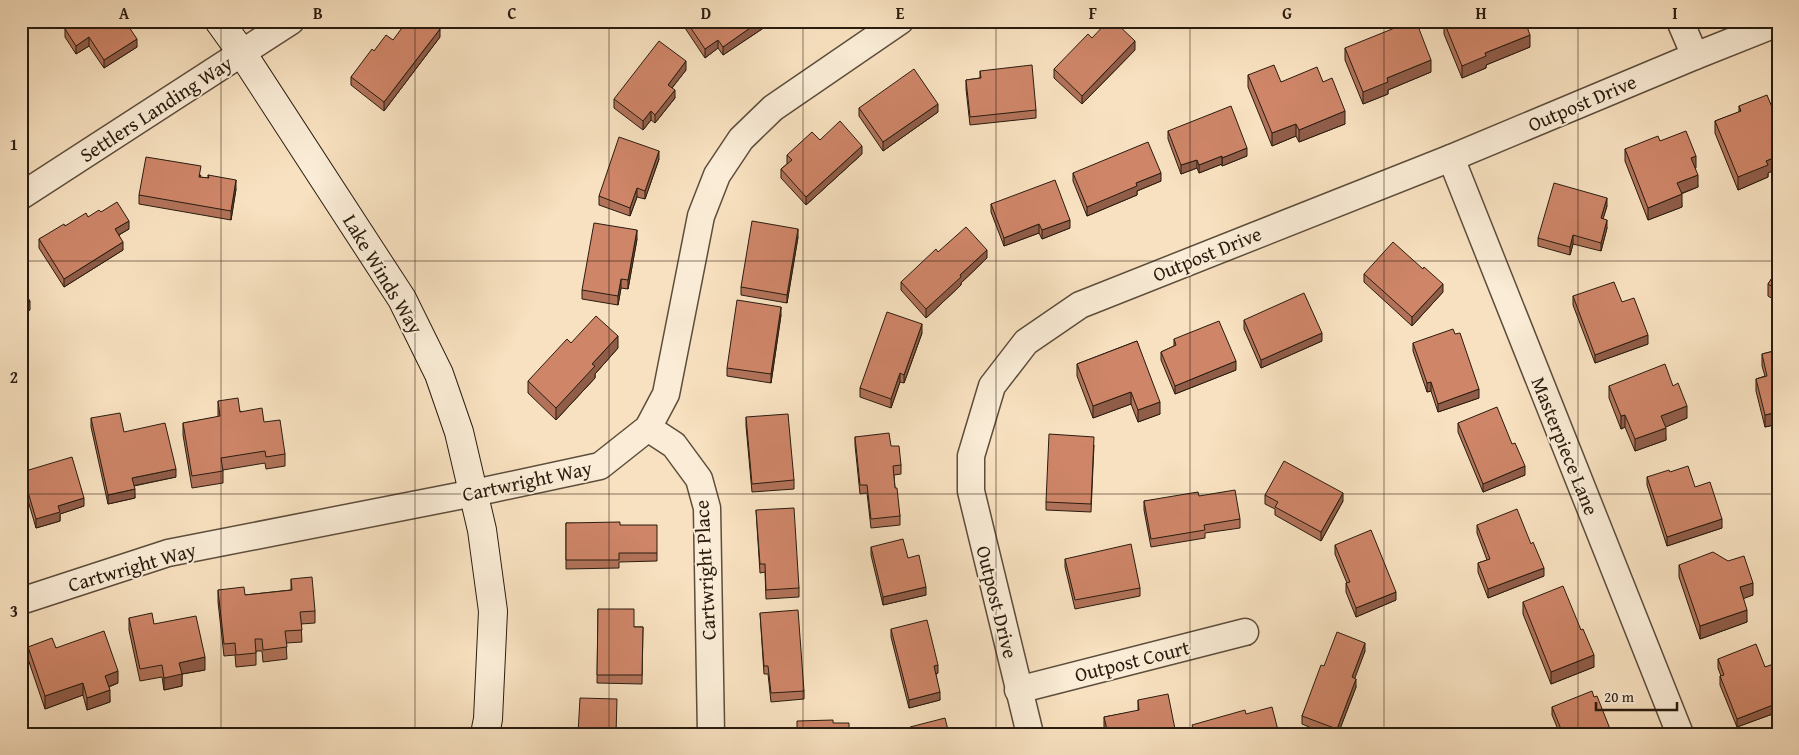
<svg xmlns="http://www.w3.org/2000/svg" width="1799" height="755" viewBox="0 0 1799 755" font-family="'Gentium Book Plus',serif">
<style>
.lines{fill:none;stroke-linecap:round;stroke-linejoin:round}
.street-casing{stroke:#5d4d3b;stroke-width:29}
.secondary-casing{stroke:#291c0f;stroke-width:30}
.street{stroke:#faecd6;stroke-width:26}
.secondary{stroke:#faecd6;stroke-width:28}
.wall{fill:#b17259;stroke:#291c0f}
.shaded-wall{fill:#905d49;stroke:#291c0f}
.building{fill:#ce8568;stroke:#291c0f}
.grid{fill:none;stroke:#291c0f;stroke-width:1;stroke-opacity:0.55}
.labels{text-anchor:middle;stroke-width:4;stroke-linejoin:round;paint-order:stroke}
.street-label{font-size:20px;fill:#291c0f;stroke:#faecd6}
.neatline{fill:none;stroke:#291c0f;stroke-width:2}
.grid-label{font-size:16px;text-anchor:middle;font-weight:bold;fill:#291c0f}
</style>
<rect width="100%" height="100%" fill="#f8e1c0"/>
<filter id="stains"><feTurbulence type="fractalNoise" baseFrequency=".004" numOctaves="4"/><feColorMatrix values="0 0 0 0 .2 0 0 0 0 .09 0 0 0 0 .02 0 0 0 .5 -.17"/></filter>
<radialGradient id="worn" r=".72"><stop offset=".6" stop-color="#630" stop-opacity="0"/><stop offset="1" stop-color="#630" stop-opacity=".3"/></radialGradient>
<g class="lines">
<defs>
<g id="street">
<path d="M1680,21L1695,56"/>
<path d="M1451,158L1680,734"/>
<path d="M21,196L291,21"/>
<path d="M648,428L674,445L699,479L707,508L711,734"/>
<path d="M21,601L168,553L474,493L600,466L648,428L666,394L701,216L717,175L741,139L773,108L900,21"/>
<path d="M1018,690L1245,632"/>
<path d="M1030,734L971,491V456L992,386L1026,342L1080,305L1451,158L1695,56L1778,23"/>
</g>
<path id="secondary" d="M219,21L242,53L402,299L439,374L459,432L482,530L493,611L488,719L485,734"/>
</defs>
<!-- street casing -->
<use href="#street" class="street-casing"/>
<!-- secondary casing -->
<use href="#secondary" class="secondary-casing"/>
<!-- street -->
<use href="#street" class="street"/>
<!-- secondary -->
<use href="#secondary" class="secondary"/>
</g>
<!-- wall -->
<g class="wall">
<path d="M73,21H125L137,47L104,68L89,46L76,54L65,37V29L74,22Z"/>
<path d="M685,21H765V27L723,55L718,48L705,58L685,28Z"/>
<path d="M1574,21H1594L1593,25Z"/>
<path d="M1444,22L1530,47L1486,65V68L1462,78L1444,34Z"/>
<path d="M440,37L384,111L351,85V77L374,51L393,40Z"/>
<path d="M1092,38L1135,50L1082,104L1054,78V69Z"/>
<path d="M1345,48L1431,72L1388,90V94L1363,104L1345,60Z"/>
<path d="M686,70L672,88L675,98L655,123L651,120L643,130L614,108V99Z"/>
<path d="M980,71L1036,110V118L970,125L966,89V80L980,78Z"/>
<path d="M1248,75L1281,82H1323L1345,124L1299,142L1296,136L1272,146L1248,87Z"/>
<path d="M1739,106L1768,173V177L1738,190L1715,133V121L1739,112Z"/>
<path d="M859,108L938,112L883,151L859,116Z"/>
<path d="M1168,131L1247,156L1222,166V164L1199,173L1197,168L1181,174L1168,139Z"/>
<path d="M820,140L862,154L806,205L781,178V169L787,164V155Z"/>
<path d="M1660,141L1696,168H1695L1698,187L1681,194L1682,207L1648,220L1625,161V149Z"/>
<path d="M659,159L645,199L637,197L630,216L599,205V196Z"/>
<path d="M1073,173L1161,181L1137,191V195L1087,216L1073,181Z"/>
<path d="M201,175L200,177L208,178V175L236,189L231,220L139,204V195Z"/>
<path d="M991,204L1070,228L1042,239L1039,233L1004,246L991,212Z"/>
<path d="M1607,206L1603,218L1607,228L1601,251L1573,244L1570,255L1538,246V238Z"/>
<path d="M88,217L129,229L119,235L123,250L64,287L39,248V239L65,226Z"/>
<path d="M798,237L787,303L741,295V287Z"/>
<path d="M637,239L628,289L621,288L618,305L582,299V290Z"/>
<path d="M938,252L987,258L961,283V285L926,318L901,290V282Z"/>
<path d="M1778,269V302L1768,296V284Z"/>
<path d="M1364,274L1443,292L1412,326L1364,282Z"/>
<path d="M1573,296L1622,302L1648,344L1595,363L1573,305Z"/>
<path d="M781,315L771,383L727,376V368Z"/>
<path d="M1244,320L1322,341L1261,368L1244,329Z"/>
<path d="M922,333L904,383L900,382L891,408L860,397V388Z"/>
<path d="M1174,339L1236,370L1175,394L1161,360V352L1174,346Z"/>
<path d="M1137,341L1160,414L1138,422L1131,404L1093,418L1077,376V364Z"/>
<path d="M571,343L618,348L595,374V378L556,420L528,393V381Z"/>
<path d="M1413,343L1479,398L1438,412L1431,391L1427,392L1413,351Z"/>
<path d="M1778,350V424L1765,427L1756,391V379L1765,376L1762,366V354Z"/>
<path d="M1609,386H1673L1687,418L1665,427L1666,440L1635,451L1625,427L1621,429L1609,398Z"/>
<path d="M218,401L264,422L285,454V466L266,469L265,463L223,470V483L192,488L183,435V423L218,417Z"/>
<path d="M746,417L794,480V489L752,492L746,426Z"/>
<path d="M91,418L124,432L176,477L134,486L135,498L108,504L91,427Z"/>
<path d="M1458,423L1525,475L1483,492L1458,432Z"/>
<path d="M855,437L891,446L901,465V474L894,475L895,488L900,516V525L871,528L867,493L860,494L855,445Z"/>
<path d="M1094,445L1091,512L1046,510V502Z"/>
<path d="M22,472L84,506L60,514V521L36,528L22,480Z"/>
<path d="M1670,472L1695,487L1722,528L1667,546L1647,485V477Z"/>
<path d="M1265,495L1343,501L1321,541L1275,515V509L1265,504Z"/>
<path d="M1199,496L1240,519V528L1205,533V538L1151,547L1144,510V501Z"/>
<path d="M756,510L799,588V597L766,599L765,572L760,573Z"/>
<path d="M566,523L620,525L657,553V561L619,562V568L566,569Z"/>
<path d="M1477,525L1544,576L1488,598L1478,572V563L1487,560L1477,533Z"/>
<path d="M1335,545L1396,600L1356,617L1346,592V583H1347L1335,554Z"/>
<path d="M871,547L908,558L926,595L883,605L871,555Z"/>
<path d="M1065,559L1140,588V596L1075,609L1065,567Z"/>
<path d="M1679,565L1753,595L1743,598L1747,622L1700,639L1679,577Z"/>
<path d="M291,579L315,611V623L301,624L302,642L286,643L287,659L263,662L262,651H256V665L236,667L235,655L224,656L218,602V590L245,595L291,590Z"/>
<path d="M1523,602L1581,630L1594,667L1551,684L1523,614Z"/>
<path d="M598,609L634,627H643L642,684L597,683Z"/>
<path d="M760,613L804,691V699L771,702L768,674H764Z"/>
<path d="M129,618L154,624L205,670L182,674V686L164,690L162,677L140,681L129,630Z"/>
<path d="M891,629L938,673L936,674L940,700L909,708L891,637Z"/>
<path d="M28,647L56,648L118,683L109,687L110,702L87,710L83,695L45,709L28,659Z"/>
<path d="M1365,651L1354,678L1356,687L1338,734H1326L1302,724V716L1324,666Z"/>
<path d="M1718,659L1778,669V694H1776L1778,701V712L1737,727L1720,685V676H1721L1718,668Z"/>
<path d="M1594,697L1612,734H1560L1552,715V707Z"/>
<path d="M1138,700L1176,734H1105L1104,729V717L1138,711Z"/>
</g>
<!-- shaded-wall -->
<g class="shaded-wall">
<path d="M760,21H765V27L723,55V47Z"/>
<path d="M440,29V37L384,111V102Z"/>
<path d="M1530,35V47L1486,65V68L1462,78V66L1485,53Z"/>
<path d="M89,37V46L76,54V46Z"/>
<path d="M137,39V47L104,68V60Z"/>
<path d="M718,40V48L705,58V49Z"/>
<path d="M1135,41V50L1082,104V96Z"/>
<path d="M1431,60V72L1388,90V94L1363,104V92L1387,78Z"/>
<path d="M686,61V70L668,93V85Z"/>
<path d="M675,90V98L655,123V115Z"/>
<path d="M938,104V112L883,151V142Z"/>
<path d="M651,111V120L643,130V121Z"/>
<path d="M1345,111V124L1299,142V130Z"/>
<path d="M1296,124V136L1272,146V133Z"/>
<path d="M862,146V154L806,205V197Z"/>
<path d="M1247,148V156L1222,166V158Z"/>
<path d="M659,151V159L645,199V191Z"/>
<path d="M1222,156V164L1199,173V165Z"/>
<path d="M1696,156V168L1691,170V158Z"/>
<path d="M1778,156V169L1768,173V177L1738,190V177L1766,161Z"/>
<path d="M1197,160V168L1181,174V165Z"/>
<path d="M1161,173V181L1137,191V195L1087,216V207L1136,183Z"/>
<path d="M1698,175V187L1677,195V183Z"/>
<path d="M236,180V189L231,220V211Z"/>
<path d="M637,188V197L630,216V208Z"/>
<path d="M1682,194V207L1648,220V208Z"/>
<path d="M1607,198V206L1601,226V218Z"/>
<path d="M1070,220V228L1042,239V230Z"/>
<path d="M1607,220V228L1601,251V243Z"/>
<path d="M129,221V229L115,237V229Z"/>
<path d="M1039,224V233L1004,246V238Z"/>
<path d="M798,229V237L787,303V295Z"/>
<path d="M637,230V239L628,289V280Z"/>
<path d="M1573,235V244L1570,255V247Z"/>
<path d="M123,242V250L64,287V279Z"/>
<path d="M987,250V258L961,283V285L926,318V309L960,275Z"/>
<path d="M621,279V288L618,305V296Z"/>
<path d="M1443,284V292L1412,326V317Z"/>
<path d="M30,301V310L21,315V307Z"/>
<path d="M781,307V315L771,383V374Z"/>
<path d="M922,324V333L904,383V375Z"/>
<path d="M1322,333V341L1261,368V360Z"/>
<path d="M1648,335V344L1595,363V355Z"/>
<path d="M618,336V348L595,374V378L556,420V408L592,364Z"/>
<path d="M1236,361V370L1175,394V386Z"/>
<path d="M900,373V382L891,408V399Z"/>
<path d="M1431,382V391L1427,392V383Z"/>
<path d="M1479,389V398L1438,412V404Z"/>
<path d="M1131,392V404L1093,418V406Z"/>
<path d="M1160,402V414L1138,422V410Z"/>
<path d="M1687,406V418L1661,429V416Z"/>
<path d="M1778,412V424L1765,427V415Z"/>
<path d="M1625,415V427L1621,429V416Z"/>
<path d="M1666,428V440L1635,451V439Z"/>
<path d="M1525,466V475L1483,492V484Z"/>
<path d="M176,469V477L132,486V478Z"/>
<path d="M135,489V498L108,504V495Z"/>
<path d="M1343,493V501L1321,541V532Z"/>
<path d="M84,498V506L60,514V521L36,528V519L58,506Z"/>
<path d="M1722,519V528L1667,546V537Z"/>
<path d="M1544,568V576L1488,598V589Z"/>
<path d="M1753,583V595L1740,600V587Z"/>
<path d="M926,587V595L883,605V597Z"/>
<path d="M1396,592V600L1356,617V608Z"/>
<path d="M1747,610V622L1700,639V626Z"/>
<path d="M1365,643V651L1352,686V677Z"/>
<path d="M1594,655V667L1551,684V672Z"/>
<path d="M205,657V670L182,674V686L164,690V678L179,663Z"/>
<path d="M938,665V673L934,674V666Z"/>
<path d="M118,671V683L105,688V676Z"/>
<path d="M1356,679V687L1338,734H1337V729Z"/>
<path d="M83,683V695L45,709V696Z"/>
<path d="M1778,685V694L1773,696V687Z"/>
<path d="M110,690V702L87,710V698Z"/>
<path d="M940,692V700L909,708V700Z"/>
<path d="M1778,703V712L1737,727V719Z"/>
<path d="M26,707V715L21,718V709Z"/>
</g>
<!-- building -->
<g class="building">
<path d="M76,21H125L137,39L104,60L89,37L76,46L65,29Z"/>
<path d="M407,21H430L440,29L384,102L351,77L372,49L374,51L386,35L393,40Z"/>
<path d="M686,21H760L723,47L718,40L705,49Z"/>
<path d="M1108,21H1114L1135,41L1082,96L1054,69L1088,34L1092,38Z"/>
<path d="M1412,21H1416L1431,60L1387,78L1388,82L1363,92L1345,48Z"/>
<path d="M1447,21H1525L1530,35L1485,53L1486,56L1462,66L1444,22Z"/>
<path d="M659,41L686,61L668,85L675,90L655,115L651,111L643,121L614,99Z"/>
<path d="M1032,65L1036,110L970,117L966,80L981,78L980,71Z"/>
<path d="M1274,65L1281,82L1317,67L1323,82L1332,78L1345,111L1299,130L1296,124L1272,133L1248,75Z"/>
<path d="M914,69L938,104L883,142L859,108Z"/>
<path d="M1767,95L1778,122V156L1766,161L1768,165L1738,177L1715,121L1741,111L1739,106Z"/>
<path d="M1231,106L1247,148L1222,158V156L1199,165L1197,160L1181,165L1168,131Z"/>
<path d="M840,121L862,146L806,197L781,169L792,160L787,155L812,132L820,140Z"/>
<path d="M1686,131L1696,156L1691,158L1698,175L1677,183L1682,194L1648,208L1625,149L1658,136L1660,141Z"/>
<path d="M619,137L659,151L645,191L637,188L630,208L599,196Z"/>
<path d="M1148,142L1161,173L1136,183L1137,186L1087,207L1073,173Z"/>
<path d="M146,157L201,166L199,177L209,178L208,175L236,180L231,211L139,195Z"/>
<path d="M1055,180L1070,220L1042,230L1039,224L1004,238L991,204Z"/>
<path d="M1554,183L1607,198L1601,218L1607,220L1601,243L1573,235L1570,247L1538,238Z"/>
<path d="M117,202L129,221L115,229L123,242L64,279L39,239L64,224L65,226L86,213L88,217L99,210L101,212Z"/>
<path d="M752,221L798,229L787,295L741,287Z"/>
<path d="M594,223L637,230L628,280L621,279L618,296L582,290Z"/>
<path d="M966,227L987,250L960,275L961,277L926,309L901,282L936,249L938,252Z"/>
<path d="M1393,242L1423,269L1424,267L1443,284L1412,317L1364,274Z"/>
<path d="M1778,269V290L1768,284Z"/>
<path d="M1614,282L1622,302L1634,298L1648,335L1595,355L1573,296Z"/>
<path d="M21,287L30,301L21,307Z"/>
<path d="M1304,293L1322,333L1261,360L1244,320Z"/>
<path d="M737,300L781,307L771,374L727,368Z"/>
<path d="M887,312L922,324L904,375L900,373L891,399L860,388Z"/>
<path d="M596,316L618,336L592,364L595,366L556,408L528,381L567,339L571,343Z"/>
<path d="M1219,321L1236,361L1175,386L1161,352L1176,345L1174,339Z"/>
<path d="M1453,329L1455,334L1460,333L1479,389L1438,404L1431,382L1427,383L1413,343Z"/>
<path d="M1137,341L1160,402L1138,410L1131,392L1093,406L1077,364Z"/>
<path d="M1778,350V412L1765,415L1756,379L1767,376L1762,354Z"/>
<path d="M1665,364L1673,386L1678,383L1687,406L1661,416L1666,428L1635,439L1625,415L1621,416L1609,386Z"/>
<path d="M238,398L240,412L262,408L264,422L280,420L285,454L266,457L265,451L221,458L223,471L192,476L183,423L220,416L218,401Z"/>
<path d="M1497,407L1512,444L1515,443L1525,466L1483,484L1458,423Z"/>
<path d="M120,413L124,432L165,423L176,469L132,478L135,489L108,495L91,418Z"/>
<path d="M788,414L794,480L752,484L746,417Z"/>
<path d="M889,433L891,446H899L901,465L893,466L895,488H897L900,516L871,519L867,485H860L855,437Z"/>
<path d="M1049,434L1094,437L1091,504L1046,502Z"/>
<path d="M72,457L84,498L58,506L60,512L36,519L22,472Z"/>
<path d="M1284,461L1343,493L1321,532L1275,507L1278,502L1265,495Z"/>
<path d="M1688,466L1695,487L1710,482L1722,519L1667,537L1647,477L1669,470L1670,472Z"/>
<path d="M1235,490L1240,519L1204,525L1205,530L1151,539L1144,501L1198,492L1199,496Z"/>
<path d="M794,508L799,588L766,590L765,564H760L756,510Z"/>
<path d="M1517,509L1531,544L1533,542L1544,568L1488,589L1478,563L1490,559L1477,525Z"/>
<path d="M620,522V525H657V553H619V560H566V523Z"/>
<path d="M1371,530L1396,592L1356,608L1346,583L1350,582L1335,545Z"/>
<path d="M903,539L908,558L919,555L926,587L883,597L871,547Z"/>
<path d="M1131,544L1140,588L1075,600L1065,559Z"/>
<path d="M1713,552L1728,561L1744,556L1753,583L1740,587L1747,610L1700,626L1679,565Z"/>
<path d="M312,577L315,611L300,612L302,630L285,631L287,647L263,650L262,639H255L256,653L236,655L235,643L224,644L218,590L244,587L245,595L292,590L291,579Z"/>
<path d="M1563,586L1581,630L1583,629L1594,655L1551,672L1523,602Z"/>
<path d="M598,609H634V627H643L642,675H597Z"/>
<path d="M798,610L804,691L771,693L768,666H764L760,613Z"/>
<path d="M152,613L154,624L196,616L205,657L179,663L182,674L164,678L162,665L140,669L129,618Z"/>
<path d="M927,620L938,665L934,666L940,692L909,700L891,629Z"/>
<path d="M104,631L118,671L105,676L110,690L87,698L83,683L45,696L28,647L52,638L56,648Z"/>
<path d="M1337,632L1365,643L1352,677L1356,679L1337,729L1302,716L1321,665L1324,666Z"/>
<path d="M1756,644L1765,667L1776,663L1778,669V685L1773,687L1778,701V703L1737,719L1720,676L1724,675L1718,659Z"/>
<path d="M1592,691L1594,697L1597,696L1612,734H1563L1552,707Z"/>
<path d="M1168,694L1176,734H1108L1104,717L1139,710L1138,700Z"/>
<path d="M21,697L26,707L21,709Z"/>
<path d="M580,698L617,699L616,734H578Z"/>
<path d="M1272,707L1279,734H1195L1192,725L1245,710L1246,714Z"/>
<path d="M945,718L949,734H912L910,727Z"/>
<path d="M833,720V723H849V734H797V721Z"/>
</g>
<!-- grid -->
<path class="grid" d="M221,21V734M415,21V734M609,21V734M803,21V734M996,21V734M1190,21V734M1384,21V734M1578,21V734M21,261H1778M21,494H1778"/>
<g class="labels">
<!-- street labels -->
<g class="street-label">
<text transform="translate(1582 103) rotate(-23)" y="7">Outpost Drive</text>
<text transform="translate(156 109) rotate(-33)" y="7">Settlers Landing Way</text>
<text transform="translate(1207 254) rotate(-22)" y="7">Outpost Drive</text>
<text transform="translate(383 274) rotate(59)" y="7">Lake Winds Way</text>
<text transform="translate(1565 446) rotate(68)" y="7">Masterpiece Lane</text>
<text transform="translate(527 481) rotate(-12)" y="7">Cartwright Way</text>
<text transform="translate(132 567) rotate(-16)" y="7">Cartwright Way</text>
<text transform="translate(705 570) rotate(-93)" y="7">Cartwright Place</text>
<text transform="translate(997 602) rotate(76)" y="7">Outpost Drive</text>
<text transform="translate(1132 661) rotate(-14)" y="7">Outpost Court</text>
</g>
</g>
<!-- margin -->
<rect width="1799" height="755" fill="none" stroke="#f8e1c0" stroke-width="55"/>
<!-- scale -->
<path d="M1596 702v8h81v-8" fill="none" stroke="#291c0f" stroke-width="2.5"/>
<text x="1604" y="702" font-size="15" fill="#291c0f" stroke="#faecd6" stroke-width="4" paint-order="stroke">20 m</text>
<rect x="28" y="28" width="1744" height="700" class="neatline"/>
<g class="grid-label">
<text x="124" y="19">A</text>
<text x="318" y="19">B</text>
<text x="512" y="19">C</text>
<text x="706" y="19">D</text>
<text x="900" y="19">E</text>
<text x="1093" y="19">F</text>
<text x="1287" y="19">G</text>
<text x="1481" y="19">H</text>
<text x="1675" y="19">I</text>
<text x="14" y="150">1</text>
<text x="14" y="383">2</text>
<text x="14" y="617">3</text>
</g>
<rect width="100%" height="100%" filter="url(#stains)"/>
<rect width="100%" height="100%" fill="url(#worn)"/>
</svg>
